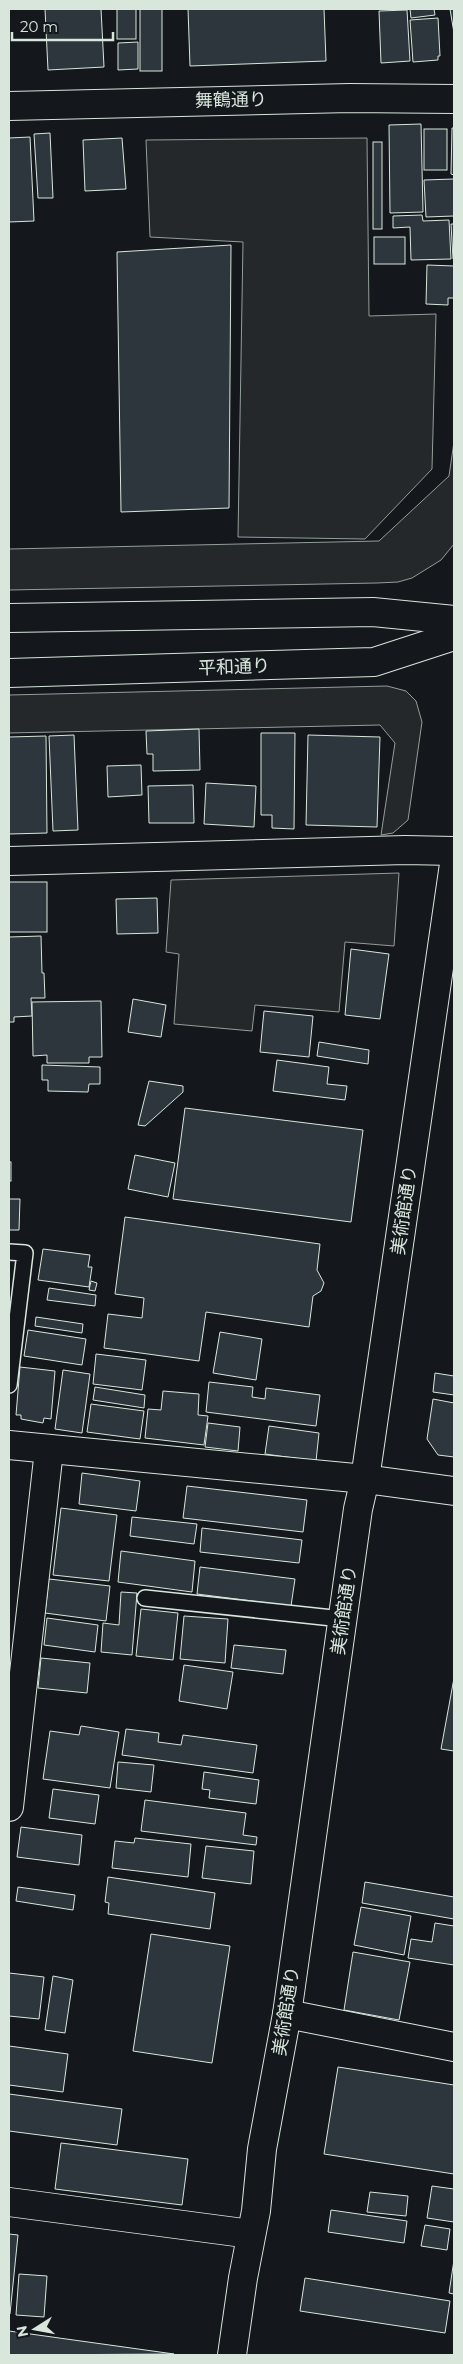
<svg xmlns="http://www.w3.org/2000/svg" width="463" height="2364" viewBox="0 0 463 2364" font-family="Montserrat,'Noto Sans JP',sans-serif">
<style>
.parking{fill:#24282b;stroke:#939e99}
.building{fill:#2c363c;stroke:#d8e6dc}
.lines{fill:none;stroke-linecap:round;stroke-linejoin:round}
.lane-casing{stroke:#d8e6dc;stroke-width:18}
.street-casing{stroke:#d8e6dc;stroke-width:30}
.secondary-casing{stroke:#d8e6dc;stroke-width:30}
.primary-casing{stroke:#d8e6dc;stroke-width:30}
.highway-casing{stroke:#d8e6dc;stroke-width:30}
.lane{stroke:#14181c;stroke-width:15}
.street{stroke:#14181c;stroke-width:28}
.secondary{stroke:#14181c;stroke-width:28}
.primary{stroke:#14181c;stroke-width:28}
.highway{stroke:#14181c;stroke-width:28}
.labels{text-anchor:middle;stroke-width:4;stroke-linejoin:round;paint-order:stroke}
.street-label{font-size:18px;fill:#d8e6dc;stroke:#14181c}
</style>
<rect width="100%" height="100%" fill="#14181c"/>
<!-- parking -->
<g class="parking">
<path d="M367,138L369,316L436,314L432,469L365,539L238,537L243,242L150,237L146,140Z"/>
<path d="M454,442V544L441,560L412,578L398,582L377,583L9,590V549L379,541L449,476Z"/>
<path d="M387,686L406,691L416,701L422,722L408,820L393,833L381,835L395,743L380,725L9,733V695Z"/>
<path d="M399,873L394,946L345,942L339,1012L255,1005L252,1031L174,1024L179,954L166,952L171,880Z"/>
</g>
<!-- building -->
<g class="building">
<path d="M45,9H101L104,67L48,70Z"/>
<rect x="117" y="9" width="19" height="30"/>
<rect x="140" y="9" width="22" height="62"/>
<path d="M188,9H324L326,61L190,66Z"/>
<path d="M410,9H434L435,15L411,18Z"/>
<path d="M450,9H454V33Z"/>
<path d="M407,10L410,61L381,63L379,11Z"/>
<path d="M438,18L440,56H438V60L413,62L410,20Z"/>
<path d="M138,42V69L118,70V43Z"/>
<path d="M421,124L423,212L390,213L389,125Z"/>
<path d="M452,128H454V175L451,174Z"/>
<rect x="424" y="129" width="23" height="41"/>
<path d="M50,133L53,198H38L34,134Z"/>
<path d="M30,137L34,221L9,222V138Z"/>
<path d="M122,138L126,189L85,191L83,140Z"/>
<rect x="373" y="142" width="9" height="87"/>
<path d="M454,179V216L426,217L424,180Z"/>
<path d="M422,215L423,221L449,220L451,259L411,260L410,227L393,228V216Z"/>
<path d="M451,224H454V259H453Z"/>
<rect x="374" y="237" width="31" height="27"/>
<path d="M231,245L229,508L121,512L117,252Z"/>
<path d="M427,265L454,266V298H448V305L426,304Z"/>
<path d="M199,729L200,770L153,771V754H147L146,731Z"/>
<path d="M261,733H295L294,829L272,828V815H261Z"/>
<path d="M74,735L78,830L53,831L49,736Z"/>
<path d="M308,735L380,737L377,827L306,825Z"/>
<path d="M46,736L47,833L9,834V737Z"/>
<path d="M141,765L142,795L108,797L107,766Z"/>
<path d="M206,783L256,786L254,827L204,824Z"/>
<path d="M193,785L194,823H149L148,786Z"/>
<rect x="9" y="882" width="38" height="50"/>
<path d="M157,898L158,933L117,934L116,899Z"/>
<path d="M41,936L42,973H44L45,998H31L32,1016L14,1017V1022H9V937Z"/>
<path d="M351,949L389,954L380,1019L345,1015Z"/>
<path d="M133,999L166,1005L161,1037L128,1032Z"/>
<path d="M101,1001L102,1057H89V1063H47V1055L33,1056L32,1002Z"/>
<path d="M264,1011L313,1016L309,1057L260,1052Z"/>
<path d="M319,1042L369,1050L368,1064L317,1056Z"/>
<path d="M277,1060L329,1067L327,1084L347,1086L345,1100L273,1091Z"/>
<path d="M42,1065L100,1067V1084H89L88,1092L48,1091V1080H42Z"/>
<path d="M149,1081L183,1086V1092L145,1126L138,1125Z"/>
<path d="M185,1108L363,1130L351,1222L173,1199Z"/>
<path d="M135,1155L175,1163L168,1197L128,1189Z"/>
<rect x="9" y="1162" width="2" height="19"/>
<path d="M9,1199H20L19,1230H9Z"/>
<path d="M125,1217L320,1244L317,1270L324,1283L321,1291L313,1296L309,1327L206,1312L199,1361L104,1348L108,1314L142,1318L144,1298L115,1294Z"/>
<path d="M43,1249L90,1255L88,1267H92L89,1287L38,1280Z"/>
<path d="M91,1281L97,1283L95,1291L89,1290Z"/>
<path d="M49,1288L96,1295L95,1306L47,1300Z"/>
<path d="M36,1317L83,1324L82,1333L35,1326Z"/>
<path d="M28,1330L86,1339L82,1365L24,1356Z"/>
<path d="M220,1332L262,1339L256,1380L213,1373Z"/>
<path d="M96,1354L146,1360L142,1390L93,1384Z"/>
<path d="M20,1367L55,1371L51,1419L44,1418L43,1423L21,1419V1415H16Z"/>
<path d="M63,1370L90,1374L82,1433L55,1429Z"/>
<path d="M435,1373L454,1376V1395L433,1392Z"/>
<path d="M209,1382L253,1387L252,1397L265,1399L266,1388L320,1395L316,1426L206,1412Z"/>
<path d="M95,1387L145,1395L144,1408L93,1400Z"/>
<path d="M163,1391L199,1394L198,1415L208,1416L204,1445L145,1438L148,1409L161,1410Z"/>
<path d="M433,1399L454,1403V1457L438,1455L427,1439Z"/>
<path d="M91,1404L144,1411L140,1439L87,1432Z"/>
<path d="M208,1423L240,1427L238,1451L205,1447Z"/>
<path d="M269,1426L319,1433L316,1461L265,1454Z"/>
<path d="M82,1473L140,1481L136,1511L79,1504Z"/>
<path d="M187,1486L307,1500L303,1532L183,1518Z"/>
<path d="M61,1508L117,1515L109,1581L53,1575Z"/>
<path d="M132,1517L197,1524L194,1544L130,1536Z"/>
<path d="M202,1528L302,1540L299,1563L200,1552Z"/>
<path d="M121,1551L195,1561L192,1592L118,1582Z"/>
<path d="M200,1567L295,1579L291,1606L197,1594Z"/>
<path d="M49,1579L110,1586L106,1621L45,1613Z"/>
<path d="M121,1592L137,1593L132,1655L101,1652L103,1623L119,1625Z"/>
<path d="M141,1609L178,1613L173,1660L136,1656Z"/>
<path d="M184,1616L228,1619L225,1663L180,1659Z"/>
<path d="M47,1618L98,1625L95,1652L44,1645Z"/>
<path d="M234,1645L286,1650L283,1674L231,1668Z"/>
<path d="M41,1658L90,1663L87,1693L38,1688Z"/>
<path d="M184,1665L233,1672L227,1709L179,1701Z"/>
<path d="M454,1678V1751L441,1749Z"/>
<path d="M81,1726L119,1732L110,1788L43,1779L50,1731L79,1735Z"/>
<path d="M126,1729L159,1733L158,1742L181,1745L183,1735L257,1745L253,1773L122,1755Z"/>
<path d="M118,1762L154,1765L151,1792L116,1788Z"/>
<path d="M204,1772L259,1780L256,1804L209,1798L210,1790L202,1789Z"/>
<path d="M53,1789L99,1795L95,1824L49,1818Z"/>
<path d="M145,1800L246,1813L243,1835L257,1837L256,1845L141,1831Z"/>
<path d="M21,1827L82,1835L79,1865L17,1857Z"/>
<path d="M135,1838L191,1844L188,1877L112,1868L115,1841L134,1843Z"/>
<path d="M206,1846L254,1851L251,1884L202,1878Z"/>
<path d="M108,1877L215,1893L210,1929L108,1914L109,1903L105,1902Z"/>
<path d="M365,1882L454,1897V1919L362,1903Z"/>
<path d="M18,1887L75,1895L73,1910L16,1901Z"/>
<path d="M361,1907L411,1916L404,1955L354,1945Z"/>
<path d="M435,1923L454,1926V1965L408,1958L411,1939L432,1942Z"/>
<path d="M151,1934L230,1946L212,2063L133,2051Z"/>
<path d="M353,1952L410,1962L399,2020L344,2010Z"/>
<path d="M9,1973L44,1977L39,2019L9,2016Z"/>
<path d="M53,1976L73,1980L65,2033L45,2030Z"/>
<path d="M9,2046L68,2054L63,2092L9,2085Z"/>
<path d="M338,2067L454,2085V2174L324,2154Z"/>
<path d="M9,2094L122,2109L117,2145L9,2131Z"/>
<path d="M61,2143L188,2159L182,2205L55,2189Z"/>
<path d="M432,2186L454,2189V2222L427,2218Z"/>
<path d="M370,2192L408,2196L406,2216L367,2212Z"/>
<path d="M331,2210L407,2221L404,2243L328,2232Z"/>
<path d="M425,2225L450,2229L447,2250L421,2246Z"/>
<path d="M9,2234L18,2235L10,2314H9Z"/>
<path d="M454,2260V2294L449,2293Z"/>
<path d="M19,2274L47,2276L44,2317L16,2315Z"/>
<path d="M305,2278L450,2301L445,2333L300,2311Z"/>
<path d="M9,2331L174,2354L9,2355Z"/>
</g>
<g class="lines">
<defs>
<g id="lane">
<path d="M9,1252L25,1253L9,1385"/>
<path d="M145,1598L342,1619"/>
</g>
<g id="street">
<path d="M9,861L405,850L454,851"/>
<path d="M9,1445L365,1479"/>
<path d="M9,1807L49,1450"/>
<path d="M287,2014L454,2047"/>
<path d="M9,2202L251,2234"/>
</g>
<path id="secondary" d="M365,1479L454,1491"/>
<path id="primary" d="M9,106L350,98L454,99"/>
<g id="highway">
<path d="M9,618L373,612L454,620"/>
<path d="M9,673L374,662L454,636"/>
<path d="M232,2355L243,2278L256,2211L262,2149L287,2014L358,1509L365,1479L454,864"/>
</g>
</defs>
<!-- lane casing -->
<use href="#lane" class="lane-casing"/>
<!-- street casing -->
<use href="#street" class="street-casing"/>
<!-- secondary casing -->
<use href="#secondary" class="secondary-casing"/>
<!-- primary casing -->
<use href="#primary" class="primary-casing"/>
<!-- highway casing -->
<use href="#highway" class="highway-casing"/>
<!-- lane -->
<use href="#lane" class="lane"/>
<!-- street -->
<use href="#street" class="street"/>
<!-- secondary -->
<use href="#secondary" class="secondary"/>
<!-- primary -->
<use href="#primary" class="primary"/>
<!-- highway -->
<use href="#highway" class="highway"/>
</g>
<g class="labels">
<!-- street labels -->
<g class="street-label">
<text transform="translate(231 100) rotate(-1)" y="6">舞鶴通り</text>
<text transform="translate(234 667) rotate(-2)" y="6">平和通り</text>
<text transform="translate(404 1210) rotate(-82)" y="6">美術館通り</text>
<text transform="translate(344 1610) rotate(-82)" y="6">美術館通り</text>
<text transform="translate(286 2011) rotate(-81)" y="6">美術館通り</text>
</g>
</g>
<!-- border -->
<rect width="463" height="2364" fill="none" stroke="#d8e6dc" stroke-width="20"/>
<!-- north arrow -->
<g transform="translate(35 2329) rotate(259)" stroke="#14181c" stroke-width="4" paint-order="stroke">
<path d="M0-4L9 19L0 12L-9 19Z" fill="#d8e6dc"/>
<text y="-8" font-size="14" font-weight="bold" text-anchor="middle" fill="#d8e6dc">N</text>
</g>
<!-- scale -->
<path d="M12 32v8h101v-8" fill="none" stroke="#d8e6dc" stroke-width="2.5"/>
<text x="20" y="32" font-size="15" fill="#d8e6dc" stroke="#14181c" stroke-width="4" paint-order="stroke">20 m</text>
</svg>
